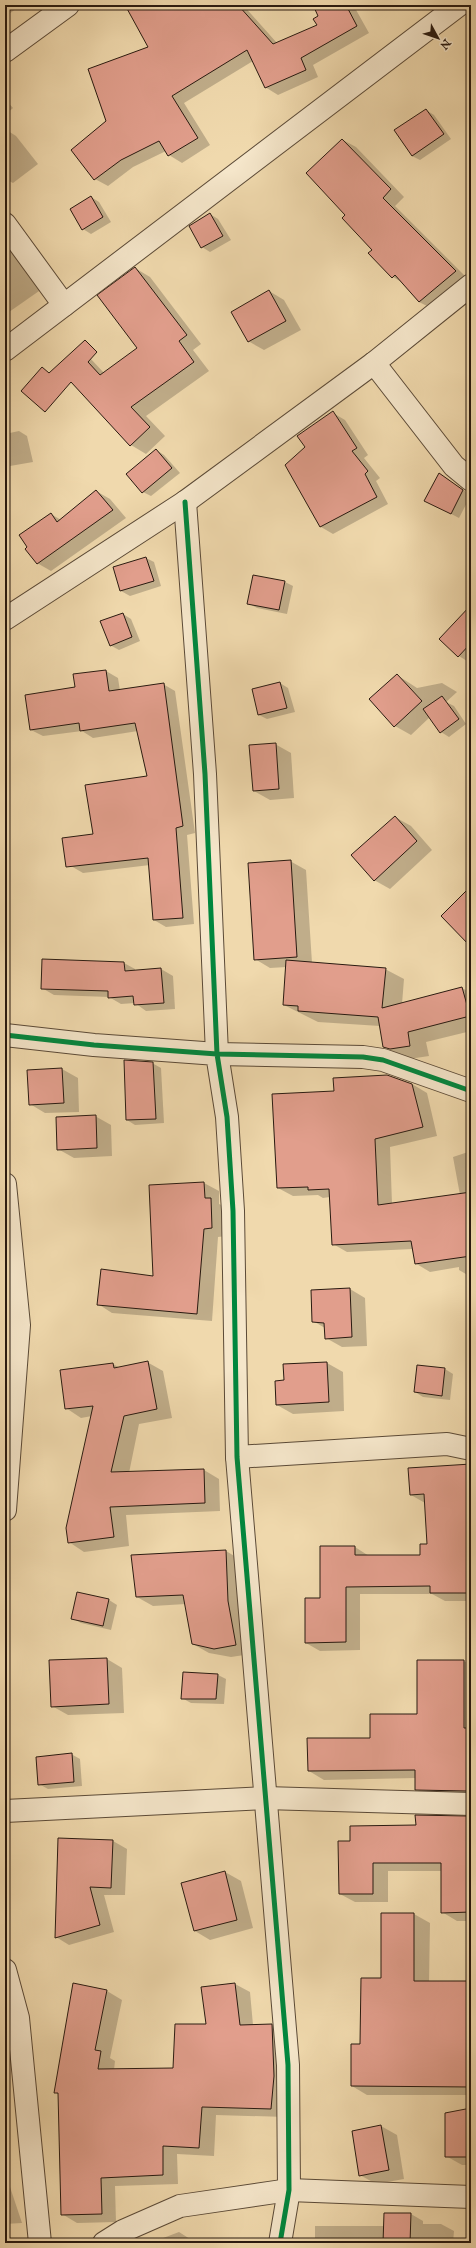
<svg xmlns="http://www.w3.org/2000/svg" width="476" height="2248" viewBox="0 0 476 2248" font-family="'IM FELL English',serif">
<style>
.shadow{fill:#0003}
.building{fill:#e19e8c;stroke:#291a10}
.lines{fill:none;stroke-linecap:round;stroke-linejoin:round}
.minor-casing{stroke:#5b4a37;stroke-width:24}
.minor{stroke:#f5e6ca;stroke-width:22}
.cycleway-casing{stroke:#f5e6ca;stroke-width:8}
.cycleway{stroke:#00873e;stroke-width:5}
</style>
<rect width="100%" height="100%" fill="#f0d9ad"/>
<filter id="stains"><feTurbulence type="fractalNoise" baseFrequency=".005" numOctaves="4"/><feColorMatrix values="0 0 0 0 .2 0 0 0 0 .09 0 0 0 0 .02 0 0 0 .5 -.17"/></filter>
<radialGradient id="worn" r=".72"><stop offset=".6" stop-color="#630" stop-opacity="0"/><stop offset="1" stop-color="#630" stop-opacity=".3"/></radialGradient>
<!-- shadow -->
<g class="shadow">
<path d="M5,5H21L5,17Z"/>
<path d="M126,5H243L277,43L318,25L319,17L314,5H350L355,8L369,33L313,65L318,77L278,95L265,87L253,61L184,103L210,145L182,163L169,155L166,151L133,167L108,186L95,179L108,122L150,48Z"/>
<path d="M5,99L13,108L5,115Z"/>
<path d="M426,110L434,115L451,139L420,160L412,156Z"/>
<path d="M5,129L16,136L38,164L13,183L5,179Z"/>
<path d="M343,140L356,147L404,197L395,206L468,279L433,309L419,302L403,283L393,277L346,215Z"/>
<path d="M91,197L99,202L111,222L91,234L83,229Z"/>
<path d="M210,214L218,219L231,240L210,252L202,247Z"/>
<path d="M5,242L42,289L9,312H5Z"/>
<path d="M135,268L150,277L201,344L193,350L209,371L146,416L165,436L146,454L131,445L57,367L90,358L104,373L138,348Z"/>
<path d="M269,291L284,300L301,330L264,350L248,341Z"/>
<path d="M333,413L345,420L368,455L364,458L380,478L376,481L388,504L333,534L321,527L286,465L306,447Z"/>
<path d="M19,431L27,436L33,462L10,466L5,463V434Z"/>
<path d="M156,450L164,455L180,473L151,496L143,492Z"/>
<path d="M447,479L471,495L459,518L434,505Z"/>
<path d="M96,491L110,499L126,518L51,571L37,563L51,514L61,520Z"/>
<path d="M146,558L154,562L161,586L130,596L121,591L114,568Z"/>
<path d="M285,582L293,586L287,614L257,608L248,603Z"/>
<path d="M471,612V656L467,661L459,656Z"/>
<path d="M123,614L131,619L140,641L119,650L110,645Z"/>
<path d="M106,671L118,678L120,691L163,684L175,691L195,833L187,835L194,924L166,927L154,920L150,865L83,873L71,866L94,835L149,777L138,731L93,738L82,731L43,736L31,730L76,688Z"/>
<path d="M397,675L417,688L442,683L457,692L446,702L454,706L466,724L449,737L441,732L430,717L411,735L395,726Z"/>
<path d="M280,683L288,688L295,712L267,719L259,715Z"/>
<path d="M275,744L291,753L294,798L270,800L254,791Z"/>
<path d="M395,817L411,826L432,850L390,889L374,880Z"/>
<path d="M290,861L306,870L312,963L385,969L404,979L402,1004L462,988L471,993V1031L426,1042L429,1056L409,1059L384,1047L380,1026L318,1022L284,1005L287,967L270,968L255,959Z"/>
<path d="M124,963L135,969V971L161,969L173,976L175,1009L146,1011L135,1003L121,1004L109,997L54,995L42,988Z"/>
<path d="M152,1063L161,1068L164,1123L135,1125L127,1120Z"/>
<path d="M62,1069L78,1078L79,1112L45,1113L30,1104Z"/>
<path d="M412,1084L427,1093L437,1136L390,1147L392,1204L460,1195L453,1157L471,1151V1277L459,1270V1267L430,1272L415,1263L413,1249L347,1252L333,1244L330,1197L323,1198L318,1195L293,1196L278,1188L335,1092Z"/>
<path d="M95,1116L111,1125L112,1156L74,1158L58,1149Z"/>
<path d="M204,1183L219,1191V1204L226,1207L227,1236L218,1237L212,1321L112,1313L98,1304L154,1277Z"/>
<path d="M5,1260L20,1323H5Z"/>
<path d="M471,1279V1341L468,1339Z"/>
<path d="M350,1289L365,1298L367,1346L342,1347L326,1338L325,1328L313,1321Z"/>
<path d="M147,1362L163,1371L172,1418L139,1424L129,1473L204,1470L219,1479L220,1511L126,1515L129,1546L84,1552L69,1542L92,1416L81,1418L66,1408L113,1364L120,1368Z"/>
<path d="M327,1363L343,1372L344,1411L293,1414L277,1405L285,1381Z"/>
<path d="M445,1369L453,1374L450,1400L423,1397L415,1392Z"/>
<path d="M471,1465V1601H445L432,1594H360V1650L320,1651L306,1643L321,1599L355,1547L369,1556H421L428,1545L425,1503L411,1495Z"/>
<path d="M226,1551L241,1560L251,1654L231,1657L209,1653L193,1644L186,1604L153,1606L137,1597Z"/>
<path d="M109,1600L117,1605L111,1630L81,1623L72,1618Z"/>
<path d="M5,1659L9,1661L7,1735H5Z"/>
<path d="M107,1659L122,1668L124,1713L68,1715L52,1706Z"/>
<path d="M464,1661L471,1665V1799L432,1798L416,1789V1778L324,1780L309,1771L418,1715Z"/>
<path d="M218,1675L226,1679L224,1704L191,1703L182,1698Z"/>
<path d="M71,1754L80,1759L82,1786L48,1789L39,1784Z"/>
<path d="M466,1817L471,1820V1921H457L442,1912V1871H388V1902H355L340,1894L351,1842Z"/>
<path d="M113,1841L127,1849L125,1895H104L114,1932L69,1945L56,1937Z"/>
<path d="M225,1872L241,1881L253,1928L210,1940L195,1931Z"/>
<path d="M382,1914H414L430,1923L429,1982H471V2095H367L352,2086L361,2045L382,1979Z"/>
<path d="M235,1984L250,1992L253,2025H272L287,2033L286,2117L216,2115L214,2156L177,2154L178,2184L115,2186L116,2222L77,2223L62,2214L59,2095L55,2092L107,1991L122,2000L110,2058L115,2061L114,2070L174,2069Z"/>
<path d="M5,1998L12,2031L5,2032Z"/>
<path d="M471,2109V2165H462L446,2156Z"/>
<path d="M381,2126L397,2135L404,2179L376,2184L360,2175Z"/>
<path d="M5,2172L22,2223L5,2224Z"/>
<path d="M411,2214L423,2221V2224H441L454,2231L453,2243H315V2226H385Z"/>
<path d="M179,2232L190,2239L230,2243H150Z"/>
</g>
<!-- building -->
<g class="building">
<path d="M125,5H238L273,44L317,25L313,19L318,16L313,5H346L357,26L301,58L306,70L265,88L247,50L172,96L198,138L168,156L159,141L121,160L94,180L71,150L106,121L88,69L148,47Z"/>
<path d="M426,109L444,134L412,156L394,130Z"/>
<path d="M342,139L391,189L383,198L456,271L419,302L395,275L392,278L368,253L372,250L342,218L345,215L306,173Z"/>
<path d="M91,196L103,217L82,230L70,209Z"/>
<path d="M210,213L223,236L201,248L189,226Z"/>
<path d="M135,267L187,335L179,341L194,362L131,407L150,427L130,446L71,382L45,412L21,391L42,367L49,373L85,340L97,352L88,362L100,375L137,348L97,295Z"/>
<path d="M269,290L286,321L248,342L231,312Z"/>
<path d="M333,411L357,448L352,451L368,471L365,474L377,497L320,527L285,465L305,447L297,436Z"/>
<path d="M156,449L172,468L142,493L126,474Z"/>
<path d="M439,473L463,490L451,514L424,501Z"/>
<path d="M96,490L113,510L37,564L25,549L27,547L19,535L51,513L57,522Z"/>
<path d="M146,557L154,581L120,591L113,567Z"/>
<path d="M253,575L285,581L279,610L247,604Z"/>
<path d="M471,605V643L458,657L439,639Z"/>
<path d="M123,613L132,637L110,646L100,621Z"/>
<path d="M106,670L109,691L164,683L183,826L176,828L183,918L153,920L148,858L66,867L62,838L93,834L85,785L147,776L135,723L80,731L79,723L30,730L25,695L75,687L73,674Z"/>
<path d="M397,674L422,701L394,727L369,699Z"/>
<path d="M280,682L287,708L258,715L252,689Z"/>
<path d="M442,696L459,719L440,733L423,709Z"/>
<path d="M276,743L279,789L253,791L249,745Z"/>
<path d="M395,816L417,841L374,881L351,855Z"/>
<path d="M291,860L297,957L254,960L248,863Z"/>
<path d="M471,886V947L441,916Z"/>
<path d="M42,959L124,962L125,971L161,968L164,1003L134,1005L133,996L108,998V991L41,989Z"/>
<path d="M286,960L386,968L382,1008L462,987L470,1016L408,1032L410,1046L390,1049L383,1047L378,1017L298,1011V1006L283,1005Z"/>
<path d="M124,1060L153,1062L156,1119L126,1120Z"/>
<path d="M62,1068L64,1103L29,1105L27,1070Z"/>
<path d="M387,1075L412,1084L423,1127L375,1139L378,1205L471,1192V1256L415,1264L411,1241L332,1245L329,1189L308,1190V1187L277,1188L272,1094L334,1091L333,1078Z"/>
<path d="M96,1115L97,1148L57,1150L56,1117Z"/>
<path d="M204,1182L205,1198H211L212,1228L204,1229L197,1314L97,1305L101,1269L153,1276L149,1185Z"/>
<path d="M350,1288L352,1337L325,1339L324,1323L312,1322L311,1290Z"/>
<path d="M148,1361L157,1409L124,1416L111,1472L204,1469L205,1503L110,1507L114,1537L68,1543L66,1528L93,1406L65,1409L60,1370L113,1363L114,1368Z"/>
<path d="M327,1362L329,1402L276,1405L275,1381L284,1380L283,1364Z"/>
<path d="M417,1365L445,1368L442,1396L414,1392Z"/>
<path d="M471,1464V1593H430V1586L346,1587V1642L305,1643V1598H320V1546H355V1555H420V1544H427L424,1494L410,1495L408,1468Z"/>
<path d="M226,1550L228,1601L236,1645L214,1649L192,1644L183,1595L136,1597L131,1555Z"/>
<path d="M77,1592L109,1599L103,1626L71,1619Z"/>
<path d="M107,1658L109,1704L51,1707L49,1660Z"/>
<path d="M417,1660H464V1728H471V1781H467V1791L415,1790V1770L308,1771L307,1738H370V1714H417Z"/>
<path d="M183,1672L218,1674L216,1699H181Z"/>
<path d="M72,1753L74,1782L38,1785L36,1757Z"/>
<path d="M415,1815L467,1816V1860H471V1912L441,1913V1863H373V1894H339L338,1841H350V1826L416,1825Z"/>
<path d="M58,1838L113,1840L111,1888L90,1887L100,1925L55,1938Z"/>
<path d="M225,1871L237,1920L194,1931L181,1883Z"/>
<path d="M381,1913H414V1981H470L471,2087L351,2086V2044H360L361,1978H381Z"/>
<path d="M73,1983L107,1990L95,2050L101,2051L98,2069L173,2068L175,2024H206L201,1987L235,1983L240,2025L272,2024L274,2076L271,2109L202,2107L199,2148L163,2146V2175L101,2178L102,2214L61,2215L58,2093H54Z"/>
<path d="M471,2108V2157H445V2113Z"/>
<path d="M381,2125L389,2170L359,2176L352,2131Z"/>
<path d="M384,2213H411L410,2243H383Z"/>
</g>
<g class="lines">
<defs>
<g id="minor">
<path d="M5,51L68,5"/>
<path d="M5,224L64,305"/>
<path d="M5,350L459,5"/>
<path d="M374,363L454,466L471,480"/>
<path d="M185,502L205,774L217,1054L363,1057L383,1060L471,1091"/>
<path d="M5,619L185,502L374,363L471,285"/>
<path d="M5,1035L94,1045L217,1054L227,1117L233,1211L237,1457L288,2065L289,2190L280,2243"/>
<path d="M5,1184L19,1325L5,1510"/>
<path d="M237,1457L447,1444L471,1449"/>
<path d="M5,1811L265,1798L471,1804"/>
<path d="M5,1970L18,2018L40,2243"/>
<path d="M104,2243L123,2231L180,2206L289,2190L471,2197"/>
</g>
</defs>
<!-- minor casing -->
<use href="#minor" class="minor-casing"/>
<!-- minor -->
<use href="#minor" class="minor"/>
<defs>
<g id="cycleway">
<path d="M185,502L205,774L217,1054L363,1057L383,1060L471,1091"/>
<path d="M5,1035L94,1045L217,1054L227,1117L233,1211L237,1457L288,2065L289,2190L280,2243"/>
</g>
</defs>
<!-- cycleway casing -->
<use href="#cycleway" class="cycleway-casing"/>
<!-- cycleway -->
<use href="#cycleway" class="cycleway"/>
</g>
<!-- margin -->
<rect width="476" height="2248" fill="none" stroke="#f0d9ad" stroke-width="20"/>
<rect x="6" y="6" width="464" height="2236" fill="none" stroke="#291a10" stroke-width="2"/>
<rect x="10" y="10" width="456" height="2228" fill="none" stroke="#291a10"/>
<!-- north arrow -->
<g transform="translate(438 38) rotate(130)" stroke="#f5e6ca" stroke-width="3" paint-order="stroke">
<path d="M0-3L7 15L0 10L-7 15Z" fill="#291a10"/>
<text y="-6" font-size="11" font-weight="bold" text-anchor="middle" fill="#291a10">N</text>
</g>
<rect width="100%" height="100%" filter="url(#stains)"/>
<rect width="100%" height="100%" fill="url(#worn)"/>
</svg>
